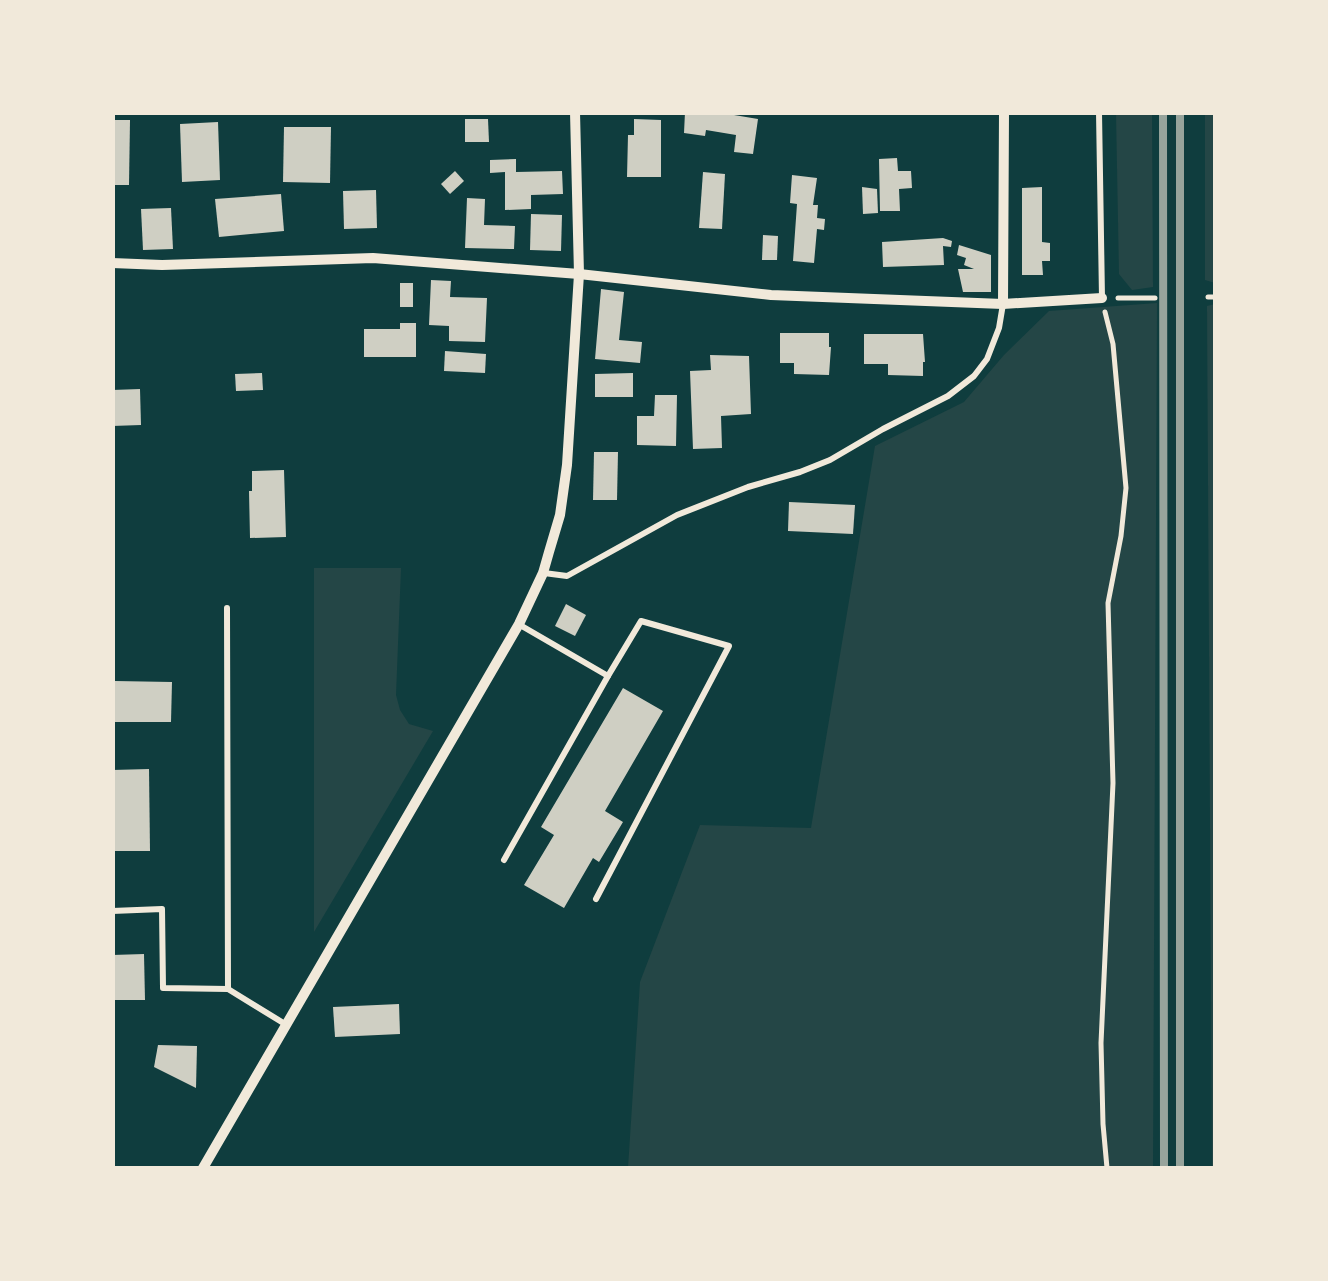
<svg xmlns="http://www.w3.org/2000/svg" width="1328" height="1281" viewBox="0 0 1328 1281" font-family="Barlow,sans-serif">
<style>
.green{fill:#244646}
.building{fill:#cfcfc3}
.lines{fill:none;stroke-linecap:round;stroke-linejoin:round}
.path{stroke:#f1e9da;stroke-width:5}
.service{stroke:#f1e9da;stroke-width:6}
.minor{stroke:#f1e9da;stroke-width:10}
.rail{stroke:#97a49c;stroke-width:8}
</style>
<rect width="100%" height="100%" fill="#0f3d3e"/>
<!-- green -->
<g class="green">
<path d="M1116,113H1152L1153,287L1132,290L1119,274Z"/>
<path d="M1205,113H1215V283L1205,280Z"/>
<path d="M1157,303L1153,1168H628L640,982L700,825L811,828L875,446L964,402L1004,355L1049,311Z"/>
<path d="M1215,304L1216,1168H1212L1207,306Z"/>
<path d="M314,568H401L396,695L400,710L409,724L433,731L314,932Z"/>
</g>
<!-- building -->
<g class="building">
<path d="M685,112H716L758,119L753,154L734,152L736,135L706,130L705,136L684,133Z"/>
<path d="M465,119H488L489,142H465Z"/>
<path d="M634,119L661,120V177H627L628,135H634Z"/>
<path d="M112,120H130L129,185H112Z"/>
<path d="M218,122L220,180L182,182L180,124Z"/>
<path d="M284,127H331L330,183L283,182Z"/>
<path d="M897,158L898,171H911L912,188L899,189L900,211H880L879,159Z"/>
<path d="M516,159V172L562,171L563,194L531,195V209L505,210V172L490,173V160Z"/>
<path d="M455,171L464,181L450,194L441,184Z"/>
<path d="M703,172L725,174L722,229L699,228Z"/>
<path d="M792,175L817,178L813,205H818L817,218L825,219L824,230L817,229L814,263L793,261L797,204L790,203Z"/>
<path d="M862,187L877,189L878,213L863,214Z"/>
<path d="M1042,187V242L1050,243V261H1042L1043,275H1022V188Z"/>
<path d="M376,190L377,228L344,229L343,191Z"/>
<path d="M281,194L284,231L219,237L215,199Z"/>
<path d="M467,198L485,199L484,225L515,226L514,249L465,248Z"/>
<path d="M171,208L173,249L143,250L141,209Z"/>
<path d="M531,214L562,215L561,251L530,250Z"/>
<path d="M763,235L778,236L777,260H762Z"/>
<path d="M943,238L952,241L951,247L943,246L944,265L883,267L882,242Z"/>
<path d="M959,245L991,255V292H963L958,269H974L964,265L966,258L957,255Z"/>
<path d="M431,280L451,281L450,297L487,298L485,342L449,341V326L429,325Z"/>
<rect x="400" y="283" width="13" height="24"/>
<path d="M601,289L624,292L619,340L642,342L640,363L595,359Z"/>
<path d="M400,323H416V357H364V329H400Z"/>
<path d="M780,333H829V347H831L829,375L794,374V363H780Z"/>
<path d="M864,334H923L925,362H923V376L888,375V364H864Z"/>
<path d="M445,351L486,354L485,373L444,371Z"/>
<path d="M710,355L749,356L751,414L721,416L722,448L693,449L690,371L711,370Z"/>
<path d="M262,373L263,390L236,391L235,374Z"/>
<path d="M633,373V397H595V374Z"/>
<path d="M140,389L141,425L112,426V390Z"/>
<path d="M655,395H677L676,446L637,445V416H654Z"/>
<path d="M594,452H618L617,500H593Z"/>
<path d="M284,470L286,537L250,538L249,491H252V471Z"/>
<path d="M789,502L855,505L853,534L788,531Z"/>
<path d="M566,604L586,615L575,636L555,626Z"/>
<path d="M115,681L172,682L171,722H115Z"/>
<path d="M623,688L663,711L605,811L623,822L599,862L593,858L564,908L524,885L554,835L541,827Z"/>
<path d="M149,769L150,851H112V770Z"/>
<path d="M144,954L145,1000H112V955Z"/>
<path d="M399,1004L400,1034L335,1037L333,1007Z"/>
<path d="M158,1045L197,1046L196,1088L154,1067Z"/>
</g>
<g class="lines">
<!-- path -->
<g class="path">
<path d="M1208,297H1216"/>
<path d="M1118,298H1155"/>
<path d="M1105,312L1113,344L1126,488L1121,536L1108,603L1113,783L1101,1043L1103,1124L1107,1168"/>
</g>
<!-- service -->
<g class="service">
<path d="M1099,112L1102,298"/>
<path d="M544,573L567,576L677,515L748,487L800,472L830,460L883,429L948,396L974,376L987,359L999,328L1003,304"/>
<path d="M227,608L228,989L285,1024"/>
<path d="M520,625L608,676L641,621L729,646L596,899"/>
<path d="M504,860L608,676"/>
<path d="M112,911L162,909L163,988L228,989"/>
</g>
<!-- minor -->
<g class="minor">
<path d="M112,263L162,265L373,258L579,274L771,295L1003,304L1102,298"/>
<path d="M1003,304L1004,112"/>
<path d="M203,1168L519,624L543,573L549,552L560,515L567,465L579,274L575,112"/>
</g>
<!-- rail -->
<g class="rail">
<path d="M1163,112L1164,1168"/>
<path d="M1180,112V1168"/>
</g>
</g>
<!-- border -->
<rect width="1328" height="1281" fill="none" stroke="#f1e9da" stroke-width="230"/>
</svg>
